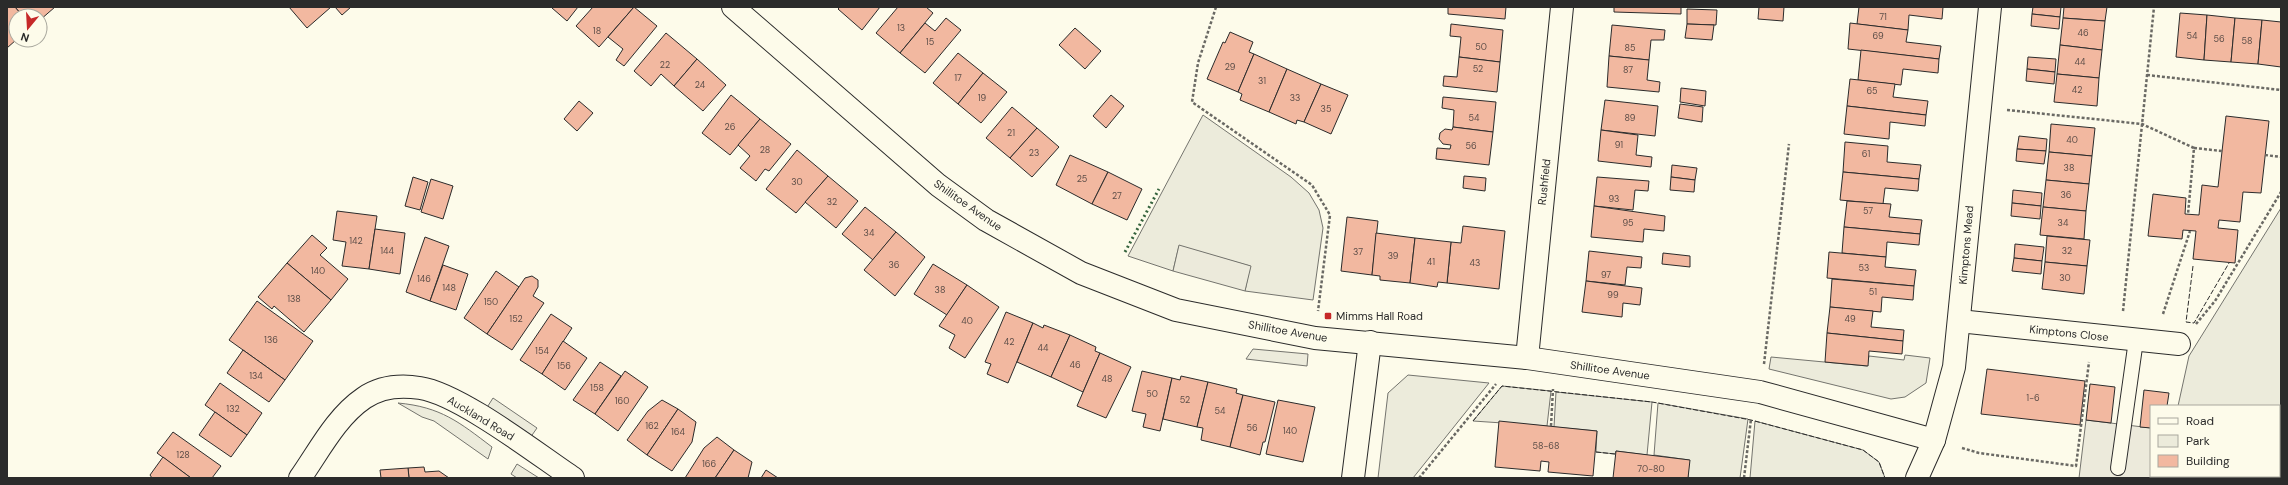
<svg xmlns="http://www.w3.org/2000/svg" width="2288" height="485" viewBox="0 0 2288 485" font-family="'DM Sans',sans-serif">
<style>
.green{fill:#ecebdb;stroke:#74746e}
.parking{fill:#eceadb;stroke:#74746e}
.building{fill:#f2b8a0;stroke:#2b2b2b}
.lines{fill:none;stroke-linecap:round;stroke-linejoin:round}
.service-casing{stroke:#2b2b2b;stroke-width:16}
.minor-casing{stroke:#2b2b2b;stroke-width:24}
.path{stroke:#6a6964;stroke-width:2.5;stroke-dasharray:3 2;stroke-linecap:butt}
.service{stroke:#fdfbea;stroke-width:14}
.minor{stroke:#fdfbea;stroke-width:22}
.hedge{stroke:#34623c;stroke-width:3;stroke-dasharray:2 3;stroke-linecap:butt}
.fence{stroke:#2b2b2b;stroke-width:1;stroke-dasharray:5 2;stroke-linecap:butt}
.poi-dot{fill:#c62828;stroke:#fdfbea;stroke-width:1.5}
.labels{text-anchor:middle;stroke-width:3;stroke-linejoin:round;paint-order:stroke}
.number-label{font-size:9px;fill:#5d4e48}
.street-label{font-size:11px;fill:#2b2b2b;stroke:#fdfbea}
.poi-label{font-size:11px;fill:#2b2b2b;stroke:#fdfbea;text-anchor:start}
</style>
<rect width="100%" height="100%" fill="#fdfbea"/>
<!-- green -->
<g class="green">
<path d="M1203,115L1291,177L1309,193L1319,210L1323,228L1313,300L1245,291L1250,266L1179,246L1173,271L1128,256Z"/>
<path d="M2281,208V478H2162V476H2279V406H2178L2189,356Z"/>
<path d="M1253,349L1308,354L1307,366L1246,359Z"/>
<path d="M1905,355L1930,358L1926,383L1905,397L1891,399L1769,369L1771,357L1867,366L1869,356L1904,360Z"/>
<path d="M1408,375L1489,383L1413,478H1378L1388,393Z"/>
<path d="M1502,386L1551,391L1547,426L1473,421Z"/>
<path d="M1556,392L1652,402L1647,455L1616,451L1615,454L1596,452L1597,431L1554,427Z"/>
<path d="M493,398L537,428L530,438L486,409Z"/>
<path d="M398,403C441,407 459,422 492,447L488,459L434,421L422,417Z"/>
<path d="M1658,403L1748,419L1740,478H1688L1689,460L1654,455Z"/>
<path d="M1755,421L1863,450L1879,462L1885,478H1750Z"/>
<path d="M517,464L539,478H517L511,474Z"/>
</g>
<!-- parking -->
<g class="parking">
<path d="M1179,245L1251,266L1245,291L1173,271Z"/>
<path d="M2086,420L2151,428V476H2158V478H2079Z"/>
</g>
<!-- building -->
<g class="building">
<path d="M7,7H15L23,16H16V40L7,48Z"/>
<path d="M15,7H55L40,20V16H23Z"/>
<path d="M289,7H331L307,28Z"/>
<path d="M335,7H351L342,15Z"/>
<path d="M553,7H578L567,21L552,8Z"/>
<path d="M593,7H634L599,47L576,26Z"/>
<path d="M634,7L657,26L624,66L616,60L623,49L608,37Z"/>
<path d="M840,7H880L862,30L838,9Z"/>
<path d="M898,7H926L933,13L900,53L876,33Z"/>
<path d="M1448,7H1506L1505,19L1448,14Z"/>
<path d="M1614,7H1681V14L1614,12Z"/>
<path d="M1759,7H1784L1783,21L1758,19Z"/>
<path d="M1859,7H1943L1942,19L1909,15L1908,30L1857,24Z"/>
<path d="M2033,7H2061L2060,17L2032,14Z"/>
<path d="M2064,7H2107L2105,21L2063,18Z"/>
<path d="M1687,9L1717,10L1716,25L1687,24Z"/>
<path d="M2180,13L2207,15L2204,60L2176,57Z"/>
<path d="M2032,14L2060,17L2059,29L2031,26Z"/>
<path d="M2207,15L2235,18L2231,62L2204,60Z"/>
<path d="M946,18L961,30L925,73L900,53L925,23L935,31Z"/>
<path d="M2063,18L2105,21L2102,50L2060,45Z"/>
<path d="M2235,18L2262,20L2258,64L2231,62Z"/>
<path d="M2262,20L2281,22V67L2258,64Z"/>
<path d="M1850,23L1908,30L1906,42L1941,46L1939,59L1848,49Z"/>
<path d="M1451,24L1503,30L1500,62L1459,57L1461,37L1450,36Z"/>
<path d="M1687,24L1714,25L1712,40L1685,38Z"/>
<path d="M1612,25L1665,30L1664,40H1651L1649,60L1609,56Z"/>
<path d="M1075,28L1101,51L1085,69L1059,45Z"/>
<path d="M1230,32L1253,42L1249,52L1254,54L1238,92L1207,79L1223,42L1225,43Z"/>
<path d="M666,33L697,59L674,86L661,74L651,86L634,71Z"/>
<path d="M2060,45L2102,50L2099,78L2057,74Z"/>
<path d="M1861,50L1939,59L1938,73L1903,69L1901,85L1858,80Z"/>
<path d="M958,53L983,73L958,104L933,83Z"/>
<path d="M1254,54L1287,69L1269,112L1240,100L1242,94L1238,92Z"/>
<path d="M1609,56L1649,60L1647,80L1660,82L1659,92L1607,87Z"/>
<path d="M1459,57L1500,62L1497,92L1443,86L1444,76L1457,77Z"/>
<path d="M2028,57L2056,59L2055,72L2027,69Z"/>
<path d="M697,59L726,85L703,111L674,86Z"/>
<path d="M1287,69L1321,84L1304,122L1297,120L1296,124L1269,112Z"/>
<path d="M2027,69L2055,72L2054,84L2026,81Z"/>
<path d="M983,73L1007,92L981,123L958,104Z"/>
<path d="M2057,74L2099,78L2097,106L2054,102Z"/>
<path d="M1850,79L1895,84L1893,97L1928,101L1926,115L1847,106Z"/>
<path d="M1321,84L1348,95L1331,134L1304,122Z"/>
<path d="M1681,88L1706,91L1705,106L1680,102Z"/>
<path d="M731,95L760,119L730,155L702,133Z"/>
<path d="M1111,95L1124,106L1106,128L1093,116Z"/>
<path d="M1443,97L1496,102L1493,132L1453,127L1454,110L1442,108Z"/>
<path d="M1605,100L1658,106L1655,136L1601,130Z"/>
<path d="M579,101L593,113L577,131L564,119Z"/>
<path d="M1680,104L1703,107L1702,122L1678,118Z"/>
<path d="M1847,106L1926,115L1925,126L1890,122L1889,139L1844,134Z"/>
<path d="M1012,107L1037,128L1010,158L986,138Z"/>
<path d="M2226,116L2269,121L2261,193L2243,192L2240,222L2219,220L2218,228L2238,230L2235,263L2193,259L2196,231L2183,230L2182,239L2148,236L2153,194L2186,198L2185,214L2199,215L2202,185L2218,187Z"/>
<path d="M760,119L791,144L769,171L765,169L756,181L740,168L750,156L738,145Z"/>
<path d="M2051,124L2095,128L2092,156L2049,152Z"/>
<path d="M1453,127L1493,132L1489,165L1436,159L1437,148L1450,149L1451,145L1443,144L1439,139L1440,133L1445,129L1452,130Z"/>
<path d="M1037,128L1059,147L1032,177L1010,158Z"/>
<path d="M1601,130L1638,135L1636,155L1652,157L1651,167L1598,161Z"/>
<path d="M2019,136L2047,139L2046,151L2017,149Z"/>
<path d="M1845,142L1888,146L1887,162L1921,165L1919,179L1843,172Z"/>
<path d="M2017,149L2046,151L2044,164L2016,161Z"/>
<path d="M797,150L828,176L796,213L766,189Z"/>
<path d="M2049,152L2092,156L2089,184L2046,180Z"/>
<path d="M1070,155L1108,172L1092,204L1056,185Z"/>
<path d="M1672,165L1697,168L1695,180L1671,177Z"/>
<path d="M1108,172L1142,189L1127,220L1092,204Z"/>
<path d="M1843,172L1919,179L1918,191L1885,188L1883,204L1840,200Z"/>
<path d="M828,176L858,201L836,228L805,202Z"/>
<path d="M1464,176L1486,178L1485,191L1463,188Z"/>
<path d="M413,177L428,182L420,210L405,206Z"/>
<path d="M1597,177L1649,181L1648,191L1635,190L1633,210L1594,206Z"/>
<path d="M1671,177L1695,180L1694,192L1670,190Z"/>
<path d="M431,179L453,186L443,219L421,212Z"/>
<path d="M2046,180L2089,184L2086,211L2043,207Z"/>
<path d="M2013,190L2042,193L2041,206L2012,203Z"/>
<path d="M1847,201L1891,204L1889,217L1922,220L1920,234L1844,227Z"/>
<path d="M2012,203L2041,206L2040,219L2011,216Z"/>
<path d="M1594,206L1665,216L1664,231L1644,229L1643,242L1591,237Z"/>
<path d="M865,207L896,232L873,260L842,234Z"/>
<path d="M2043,207L2086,211L2084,239L2040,235Z"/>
<path d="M337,211L377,216L369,269L342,266L346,242L333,240Z"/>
<path d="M1347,217L1378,221L1372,275L1341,271Z"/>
<path d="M1463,226L1505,231L1499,289L1447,283L1451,242L1461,243Z"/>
<path d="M1844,227L1920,234L1919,245L1887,242L1886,257L1842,253Z"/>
<path d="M375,229L405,233L400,274L369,269Z"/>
<path d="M896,232L925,257L895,296L864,270Z"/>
<path d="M1376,233L1415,238L1410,283L1380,280V276L1372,275Z"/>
<path d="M312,235L327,248L320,255L348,279L331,300L287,263Z"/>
<path d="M2047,236L2090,240L2087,266L2045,262Z"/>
<path d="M425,237L449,246L430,301L406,292Z"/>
<path d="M1415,238L1451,242L1447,283L1438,282L1437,287L1410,283Z"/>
<path d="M2015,244L2044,247L2042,261L2014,258Z"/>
<path d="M1589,251L1642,257L1641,268L1627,267L1625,285L1586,281Z"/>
<path d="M1829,252L1886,257L1885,267L1916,270L1914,286L1827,278Z"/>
<path d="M1663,253L1690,256V267L1662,264Z"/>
<path d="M2014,258L2042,261L2041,274L2012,271Z"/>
<path d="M2045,262L2087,266L2084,294L2042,289Z"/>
<path d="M287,263L331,300L304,332L274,306L272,309L258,297Z"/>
<path d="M933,264L967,285L947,315L914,294Z"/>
<path d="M443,265L468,274L456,310L430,301Z"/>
<path d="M496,271L519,287L487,334L464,318Z"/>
<path d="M532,276L538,280V287L533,296L544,303L512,350L487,334L525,278Z"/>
<path d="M1832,279L1914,286L1913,300L1882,297L1881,312L1830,307Z"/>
<path d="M1586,281L1642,288L1640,305L1623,303L1622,317L1582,312Z"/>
<path d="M967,285L999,307L965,358L949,348L955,335L939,326Z"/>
<path d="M257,301L313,341L285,380L229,340Z"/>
<path d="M1830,307L1873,311L1871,327L1904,330L1903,341L1827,333Z"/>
<path d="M1006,312L1033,323L1008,383L987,374L991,364L985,362Z"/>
<path d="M551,314L572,328L542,374L520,360Z"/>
<path d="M1033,323L1043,328L1044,325L1070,335L1051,377L1017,362Z"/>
<path d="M1827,333L1903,341L1902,354L1869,351L1868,366L1825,362Z"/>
<path d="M1070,335L1096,347L1095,351L1100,353L1083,392L1051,377Z"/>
<path d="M563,341L587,358L565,390L542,374Z"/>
<path d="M243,350L285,380L269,402L227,373Z"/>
<path d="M1100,353L1131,367L1106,418L1077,406Z"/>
<path d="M600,362L621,376L595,414L573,400Z"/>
<path d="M1987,369L2085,381L2080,425L1981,414Z"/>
<path d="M625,371L648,387L618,431L595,414Z"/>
<path d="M1142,371L1172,378L1160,431L1143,427L1146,414L1132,411Z"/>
<path d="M1181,376L1208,382L1197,427L1163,419L1172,378L1180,380Z"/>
<path d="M1208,382L1237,389L1236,393L1243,395L1230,447L1201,440L1203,428L1197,427Z"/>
<path d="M220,383L262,413L247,435L205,405Z"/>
<path d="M2090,384L2115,387L2111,423L2086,420Z"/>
<path d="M2144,390L2169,393L2167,406H2151V428L2140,427Z"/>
<path d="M1243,395L1275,402L1265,442H1263L1260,455L1230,447Z"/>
<path d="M662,400L678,409L647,455L627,440L648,411Z"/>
<path d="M1278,400L1315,407L1303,462L1266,454Z"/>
<path d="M678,409L696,422L692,442L672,471L647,455Z"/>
<path d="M215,412L247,435L231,457L199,435Z"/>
<path d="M1499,421L1597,431L1593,476L1548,472L1549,462L1541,461L1540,471L1495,467Z"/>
<path d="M173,432L221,466L212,478H191L157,453Z"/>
<path d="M717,437L734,450L715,478H685L704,448Z"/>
<path d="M734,450L752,462L748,478H715Z"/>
<path d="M1616,451L1690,460L1688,478H1613Z"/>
<path d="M163,457L191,478H152L150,475Z"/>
<path d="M424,467L425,472L439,471L449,478H409L408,468Z"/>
<path d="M408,468L409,478H381L380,470Z"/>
<path d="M766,470L778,478H761Z"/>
</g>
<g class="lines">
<defs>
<path id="service" d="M2118,468L2136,340"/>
<g id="minor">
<path d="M733,7L938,185L986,220L1081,273L1176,310L1315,338L1527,358L1760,392L1934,440"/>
<path d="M1959,321L2179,344"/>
<path d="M1527,358L1562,7"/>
<path d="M300,478C319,451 336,417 364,398C380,387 401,385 420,388C460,394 537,454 573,478"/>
<path d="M1353,478L1370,342"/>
<path d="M1917,478L1934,440L1954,367L1990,7"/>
</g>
</defs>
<!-- service casing -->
<use href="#service" class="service-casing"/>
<!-- minor casing -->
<use href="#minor" class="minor-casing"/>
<!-- path -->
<g class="path">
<path d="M1216,7L1198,63L1192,102L1312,185L1330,215L1318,311"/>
<path d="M2147,75L2281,90"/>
<path d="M2007,110L2142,124L2194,148L2188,214"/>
<path d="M2194,148L2222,151"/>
<path d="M2265,155L2281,157"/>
<path d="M2123,311L2154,7"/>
<path d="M2163,314L2190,231"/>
<path d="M2196,324L2215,301L2281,192"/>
<path d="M1764,364L1789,144"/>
<path d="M2279,417L2281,411"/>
<path d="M1551,426L1553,389"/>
<path d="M1962,448L1979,453L2076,466L2089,362"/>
<path d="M1419,478L1496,384"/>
<path d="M1744,478L1751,419"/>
<path d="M2263,478L2264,476"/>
</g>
<!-- service -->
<use href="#service" class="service"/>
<!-- minor -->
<use href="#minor" class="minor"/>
<!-- hedge -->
<path class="hedge" d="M1125,252L1159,189"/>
<!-- fence -->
<g class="fence">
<path d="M2193,266L2186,322L2194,323L2229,263"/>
<path d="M1473,421L1502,386L1652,402L1751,420L1863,450L1879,462L1885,478"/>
<path d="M1596,452L1615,454"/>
</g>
</g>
<!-- markers -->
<rect class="poi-dot" x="1324" y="312" width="8" height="8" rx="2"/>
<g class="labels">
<!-- number labels -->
<g class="number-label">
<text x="1883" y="20">71</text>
<text x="901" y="31">13</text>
<text x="597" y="34">18</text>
<text x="2083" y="36">46</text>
<text x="1878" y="39">69</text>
<text x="2192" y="39">54</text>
<text x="2219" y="42">56</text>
<text x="2247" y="44">58</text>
<text x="930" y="45">15</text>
<text x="1481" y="50">50</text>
<text x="1630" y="51">85</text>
<text x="2080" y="65">44</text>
<text x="665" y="68">22</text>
<text x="1230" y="70">29</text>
<text x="1478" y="72">52</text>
<text x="1628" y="73">87</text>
<text x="958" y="81">17</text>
<text x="1262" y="84">31</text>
<text x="700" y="88">24</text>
<text x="2077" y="93">42</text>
<text x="1872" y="94">65</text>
<text x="982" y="101">19</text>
<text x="1295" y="101">33</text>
<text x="1326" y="112">35</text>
<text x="1474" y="121">54</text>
<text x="1630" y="121">89</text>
<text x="730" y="130">26</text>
<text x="1011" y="136">21</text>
<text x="2072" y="143">40</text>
<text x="1619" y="148">91</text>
<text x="1471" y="149">56</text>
<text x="765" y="153">28</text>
<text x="1034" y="156">23</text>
<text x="1866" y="157">61</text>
<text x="2069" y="171">38</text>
<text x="1082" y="182">25</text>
<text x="797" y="185">30</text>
<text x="2066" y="198">36</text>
<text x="1117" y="199">27</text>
<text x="1614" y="202">93</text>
<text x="832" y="205">32</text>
<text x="1868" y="214">57</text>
<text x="1628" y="226">95</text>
<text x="2063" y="226">34</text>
<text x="869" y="236">34</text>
<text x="356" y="244">142</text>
<text x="387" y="254">144</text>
<text x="2067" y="254">32</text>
<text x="1358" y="255">37</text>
<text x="1393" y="259">39</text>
<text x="1431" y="265">41</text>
<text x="1475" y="266">43</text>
<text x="894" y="268">36</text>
<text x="1864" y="271">53</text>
<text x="318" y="274">140</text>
<text x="1606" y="278">97</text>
<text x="2065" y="281">30</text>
<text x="424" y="282">146</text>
<text x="449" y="291">148</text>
<text x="940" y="293">38</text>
<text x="1873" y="295">51</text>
<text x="1613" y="298">99</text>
<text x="294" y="302">138</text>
<text x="491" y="305">150</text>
<text x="516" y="322">152</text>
<text x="1850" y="322">49</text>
<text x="967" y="324">40</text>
<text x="271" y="343">136</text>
<text x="1009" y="345">42</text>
<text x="1043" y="351">44</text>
<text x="542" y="354">154</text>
<text x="1075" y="368">46</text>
<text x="564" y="369">156</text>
<text x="256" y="379">134</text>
<text x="1107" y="382">48</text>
<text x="597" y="391">158</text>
<text x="1152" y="397">50</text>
<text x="2033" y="401">1-6</text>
<text x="1185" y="403">52</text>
<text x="622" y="404">160</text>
<text x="233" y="412">132</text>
<text x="1220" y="414">54</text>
<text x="652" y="429">162</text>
<text x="1252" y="431">56</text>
<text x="1290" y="434">140</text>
<text x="678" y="435">164</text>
<text x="1546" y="449">58-68</text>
<text x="183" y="458">128</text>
<text x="709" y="467">166</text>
<text x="1651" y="472">70-80</text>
</g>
<!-- street labels -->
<g class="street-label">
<text transform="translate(1544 182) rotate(-84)" y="4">Rushfield</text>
<text transform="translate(968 205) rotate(35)" y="4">Shillitoe Avenue</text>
<text transform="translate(1966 245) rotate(-85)" y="4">Kimptons Mead</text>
<text transform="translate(1288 331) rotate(10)" y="4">Shillitoe Avenue</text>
<text transform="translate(2069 333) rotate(6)" y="4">Kimptons Close</text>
<text transform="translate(1610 370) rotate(8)" y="4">Shillitoe Avenue</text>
<text transform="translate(481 418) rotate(31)" y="4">Auckland Road</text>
</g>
<!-- poi labels -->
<g class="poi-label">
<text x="1336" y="320">Mimms Hall Road</text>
</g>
</g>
<!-- border -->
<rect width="2288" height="485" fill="none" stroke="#2b2b2b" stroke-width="16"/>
<!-- legend -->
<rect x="2150" y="405" width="130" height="72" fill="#fdfbea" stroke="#a9a89e"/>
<rect x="2158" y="418" width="20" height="6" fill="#fdfbea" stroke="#a9a89e"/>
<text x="2186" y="425" font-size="12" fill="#2b2b2b">Road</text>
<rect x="2158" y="435" width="20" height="12" fill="#ecebdb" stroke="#a9a89e"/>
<text x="2186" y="445" font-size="12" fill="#2b2b2b">Park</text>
<rect x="2158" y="455" width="20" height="12" fill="#f2b8a0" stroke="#a9a89e"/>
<text x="2186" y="465" font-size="12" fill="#2b2b2b">Building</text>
<!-- north arrow -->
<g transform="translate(28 28) rotate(198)"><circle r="19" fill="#fdfbea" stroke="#a9a89e"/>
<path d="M0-3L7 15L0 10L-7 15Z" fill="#c62828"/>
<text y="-6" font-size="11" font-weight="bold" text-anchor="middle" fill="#2b2b2b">N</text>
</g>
</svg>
